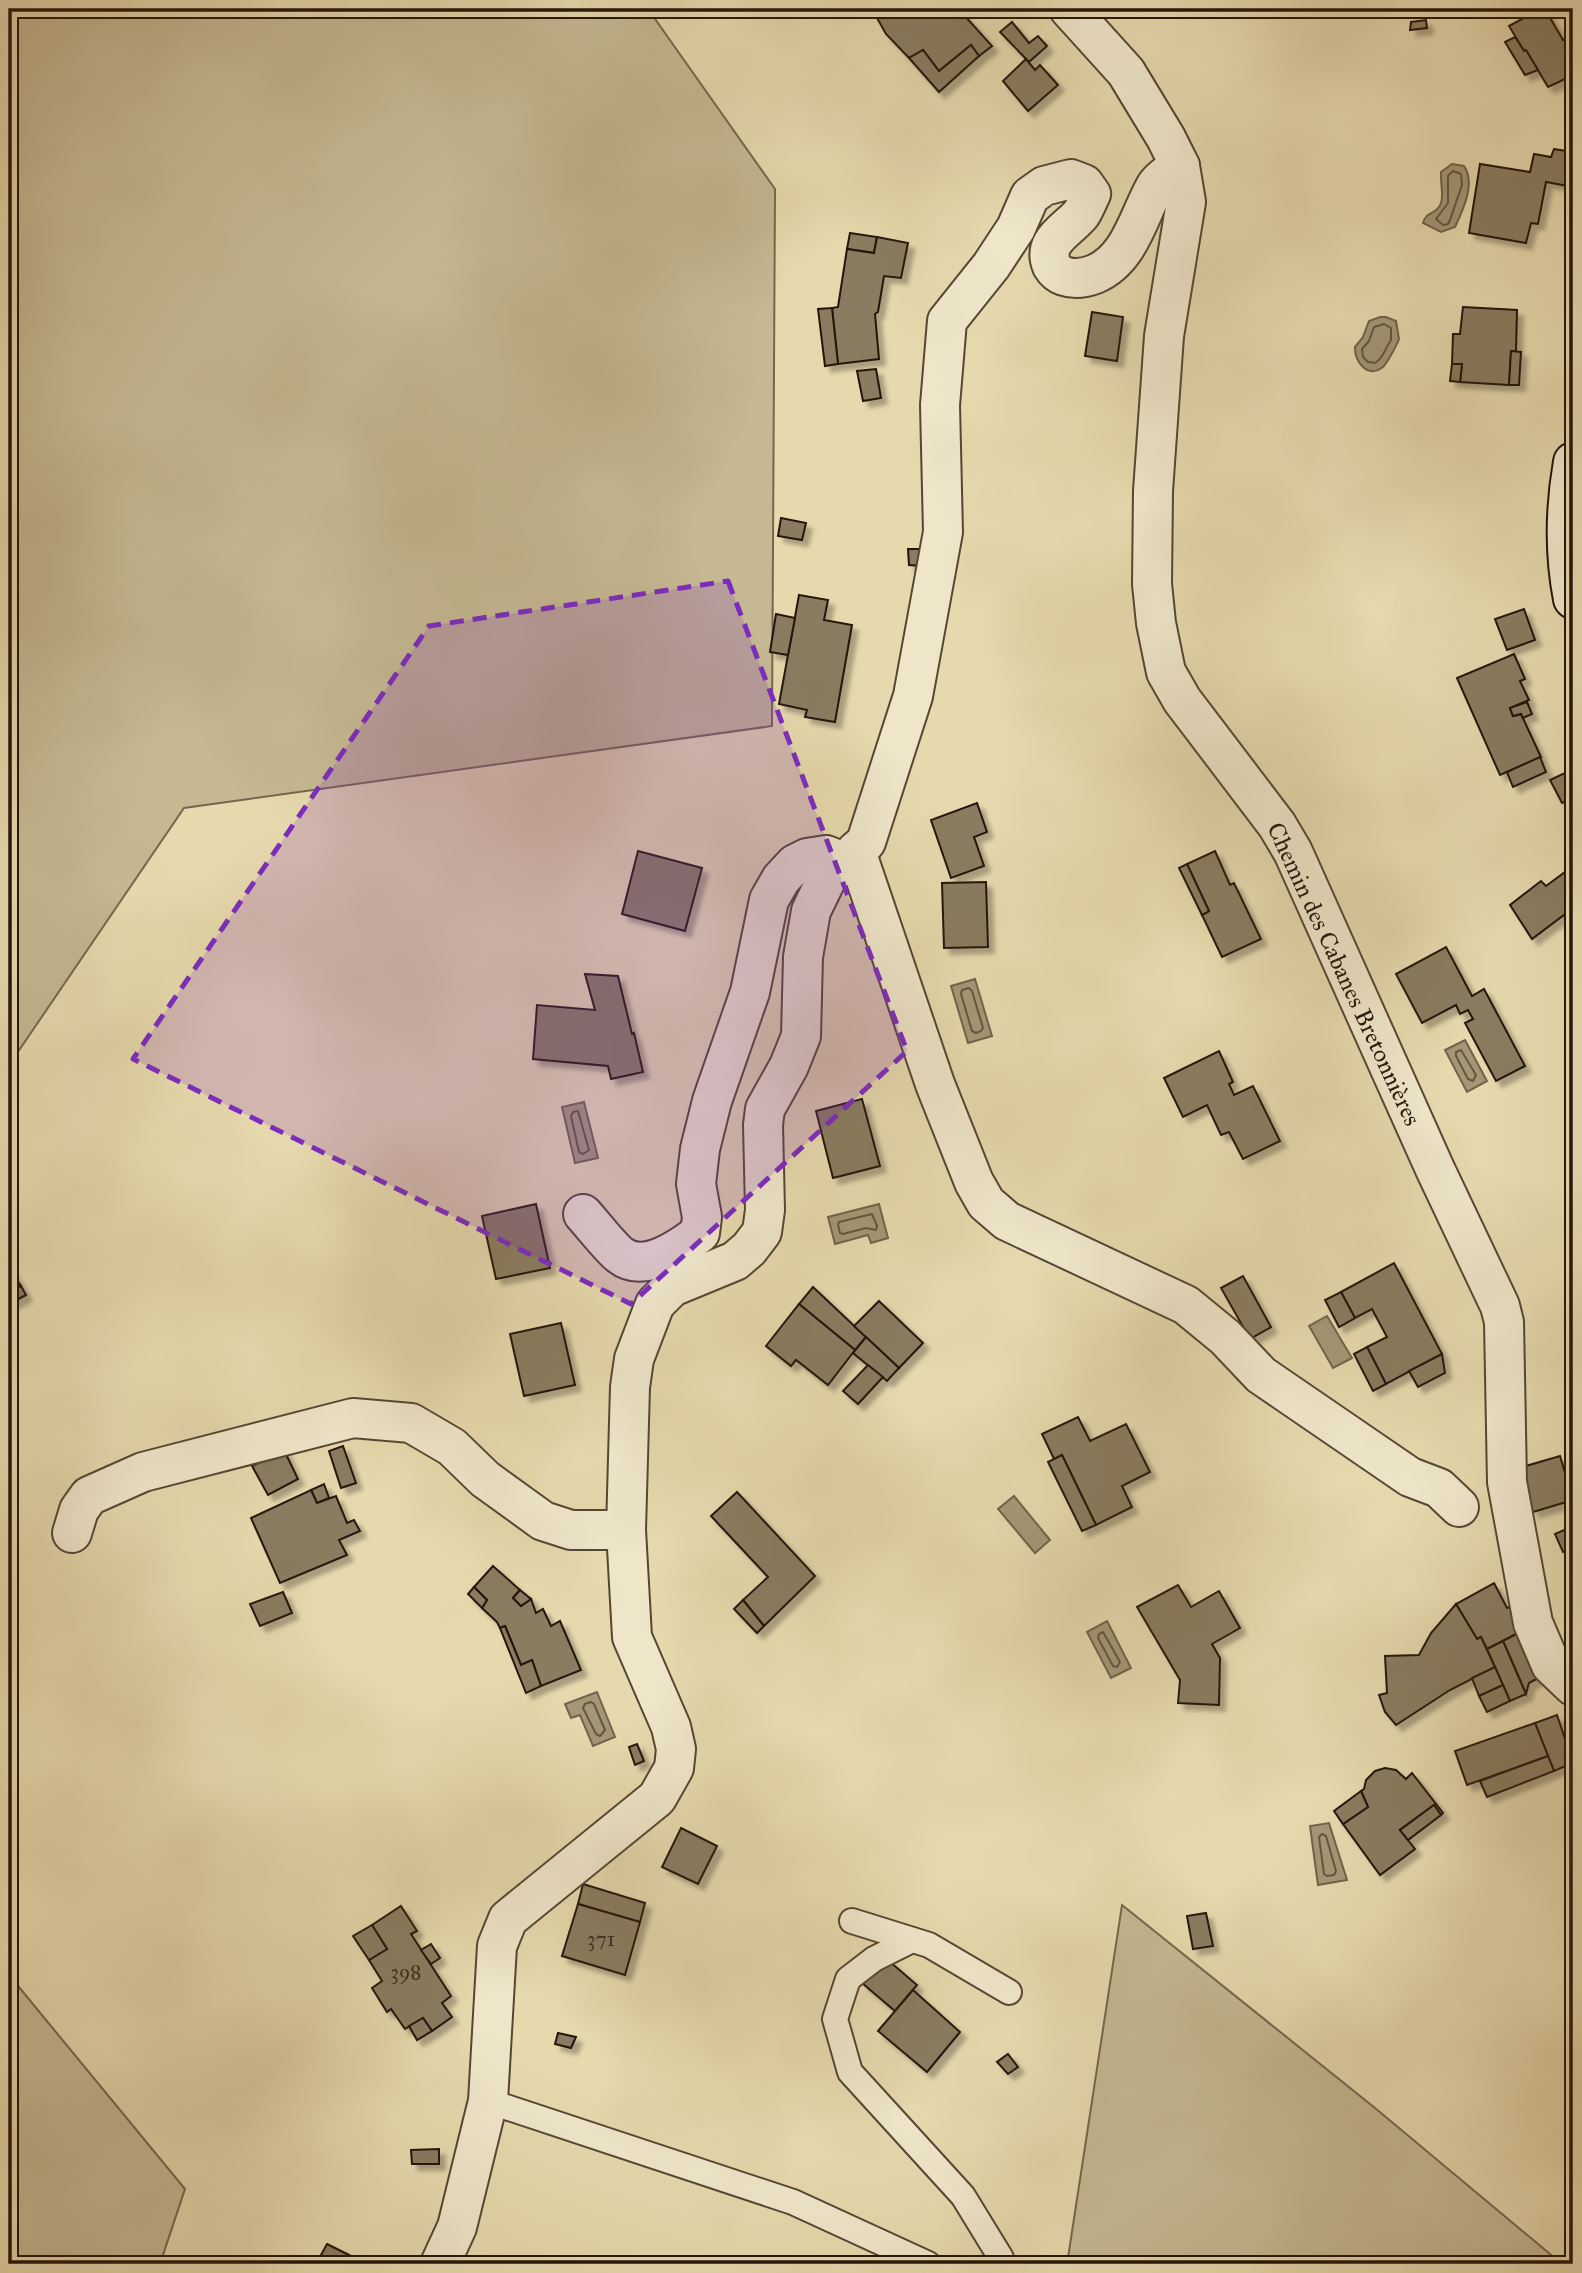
<svg xmlns="http://www.w3.org/2000/svg" width="1582" height="2273" viewBox="0 0 1582 2273" font-family="'IM FELL Great Primer',serif">
<style>
.green{fill:#c5b892;stroke:#75674f;stroke-width:2}
.water{fill:#a49776;stroke:#71634c;stroke-width:2}
.lines{fill:none;stroke-linecap:round;stroke-linejoin:round}
.shore{stroke:#645641;stroke-width:2}
.building{fill:#897b60;stroke:#25160c;stroke-width:2;filter:url(#shadow)}
.lane-casing{stroke:#554734;stroke-width:28}
.street-casing{stroke:#554734;stroke-width:42}
.secondary-casing{stroke:#25160c;stroke-width:42}
.lane{stroke:#efe6ca;stroke-width:24}
.street{stroke:#efe6ca;stroke-width:38}
.secondary{stroke:#efe6ca;stroke-width:38}
.marked{fill:#7b2cbf;fill-opacity:0.2;stroke:#7b2cbf;stroke-width:5;stroke-dasharray:14 9;stroke-linejoin:round}
.labels{text-anchor:middle;stroke-width:7;stroke-linejoin:round;paint-order:stroke}
.number-label{font-size:21px;fill:#3e2f21}
.street-label{font-size:24px;fill:#25160c;stroke:#efe6ca}
</style>
<defs>
<filter id="shadow"><feDropShadow dx="6" dy="6" stdDeviation="2" flood-color="#0004"/></filter>
</defs>
<rect width="100%" height="100%" fill="#e6d9ad"/>
<filter id="stains"><feTurbulence type="fractalNoise" baseFrequency=".00286" numOctaves="4"/><feColorMatrix values="0 0 0 0 .2 0 0 0 0 .09 0 0 0 0 .02 0 0 0 .5 -.17"/></filter>
<radialGradient id="worn" r=".72"><stop offset=".6" stop-color="#630" stop-opacity="0"/><stop offset="1" stop-color="#630" stop-opacity=".3"/></radialGradient>
<!-- green -->
<g class="green">
<path d="M9,9H648L775,189L772,726L184,808L9,1065Z"/>
<path d="M1122,1905L1375,2108L1562,2264H1064L1068,2258Z"/>
<path d="M9,1975L185,2189L160,2264H9Z"/>
</g>
<!-- water -->
<g class="water">
<path d="M1452,164L1464,166C1476,183 1463,210 1455,227L1441,232L1423,223C1426,212 1433,215 1439,207C1445,199 1440,182 1441,172Z"/>
<path d="M1380,317H1386L1396,321L1399,339C1397,345 1387,363 1383,367C1367,379 1354,361 1355,347L1363,337L1369,321Z"/>
<path d="M975,979L992,1036L968,1043L951,986Z"/>
<path d="M1465,1040L1487,1081L1467,1092L1445,1050Z"/>
<path d="M584,1102L598,1158L575,1163L562,1107Z"/>
<path d="M879,1204L888,1238L871,1243L868,1235L835,1244L828,1217Z"/>
<path d="M1327,1316L1352,1358L1333,1368L1309,1326Z"/>
<path d="M1014,1496L1050,1540L1035,1553L998,1509Z"/>
<path d="M1107,1621L1131,1668L1111,1678L1087,1632Z"/>
<path d="M597,1692L615,1737L593,1746L580,1715L571,1718L565,1704Z"/>
<path d="M1329,1823L1347,1880L1318,1885L1310,1826Z"/>
</g>
<g class="lines">
<!-- shore -->
<g class="shore">
<path d="M1453,171L1461,174L1462,185L1450,220L1448,224L1443,225L1436,219L1448,203V176Z"/>
<path d="M1384,324L1391,328V340C1385,348 1384,358 1375,363L1368,362L1363,357L1362,349L1369,341L1374,327Z"/>
<path d="M969,988L972,991L983,1028L981,1031L976,1033L972,1031L961,994L962,990Z"/>
<path d="M1461,1050L1476,1075L1473,1081L1468,1079L1456,1056V1052Z"/>
<path d="M578,1111L589,1150L583,1154L579,1152L571,1116L573,1112Z"/>
<path d="M872,1214L877,1226L876,1230L866,1228L843,1234L840,1233L838,1225L839,1222Z"/>
<path d="M1103,1632L1120,1662L1117,1667L1113,1666L1098,1638L1099,1634Z"/>
<path d="M591,1702L594,1704L605,1730L600,1736L596,1734L583,1708L585,1704Z"/>
<path d="M1322,1834L1326,1836L1336,1871L1334,1875L1327,1876L1324,1874L1319,1837Z"/>
</g>
</g>
<!-- building -->
<g class="building">
<path d="M872,9H953L956,14L964,15L992,46L979,56L971,45L939,71L923,50L909,58L886,34Z"/>
<path d="M1541,9H1545L1563,40L1573,34L1572,86L1567,78L1548,87L1526,50L1524,51L1509,26Z"/>
<path d="M1426,20L1427,28L1410,30L1411,22Z"/>
<path d="M1012,22L1029,43L1038,36L1047,46L1029,62L1000,32Z"/>
<path d="M1515,37L1524,51L1526,50L1538,70L1525,75L1505,42Z"/>
<path d="M971,45L979,56L939,92L909,58L923,50L939,71Z"/>
<path d="M1026,59L1035,70L1040,65L1058,85L1028,111L1003,81Z"/>
<path d="M1554,149L1573,152V187L1546,182L1538,224L1531,223L1526,243L1469,233L1480,164L1530,172L1534,154L1551,157Z"/>
<path d="M850,233L877,237L874,253L847,249Z"/>
<path d="M877,237L908,243L901,278L884,276L878,312L875,314L879,359L838,364L832,308L838,307L847,249L874,253Z"/>
<path d="M1463,307L1517,310L1516,351H1511L1509,385L1460,382L1462,364H1452L1453,334H1460Z"/>
<path d="M832,308L838,364L825,366L818,309Z"/>
<path d="M1092,312L1123,317L1117,361L1085,356Z"/>
<path d="M1511,351L1521,352L1519,385H1509Z"/>
<path d="M1452,364H1462L1460,382L1450,381Z"/>
<path d="M876,369L881,398L863,401L857,371Z"/>
<path d="M781,518L806,523L802,540L778,536Z"/>
<path d="M908,549H922V566L909,565Z"/>
<path d="M799,595L828,600L824,620L852,625L835,722L805,717L807,710L779,704Z"/>
<path d="M1524,609L1535,640L1507,650L1495,619Z"/>
<path d="M776,614L795,618L788,655L770,652Z"/>
<path d="M1514,654L1525,679L1520,681L1529,700L1510,708L1513,716L1521,714L1541,757L1500,775L1457,678Z"/>
<path d="M1527,702L1532,714L1523,718L1521,714L1513,716L1510,708Z"/>
<path d="M1540,757L1546,772L1513,787L1507,772Z"/>
<path d="M1569,771L1573,780V798L1562,803L1550,780Z"/>
<path d="M977,803L987,832L974,837L984,866L951,878L931,820Z"/>
<path d="M638,851L702,868L685,931L622,914Z"/>
<path d="M1215,851L1230,885L1234,883L1261,939L1222,957L1202,915L1209,911L1187,864Z"/>
<path d="M1187,864L1209,911L1202,915L1179,868Z"/>
<path d="M1573,866V928L1564,915L1532,939L1510,905L1541,881L1546,886Z"/>
<path d="M986,882L988,947L944,948L942,883Z"/>
<path d="M1446,947L1472,996L1484,989L1525,1066L1496,1081L1465,1023L1473,1019L1468,1010L1460,1014L1456,1005L1422,1023L1396,974Z"/>
<path d="M585,974L618,976L632,1034L634,1033L643,1072L611,1079L608,1066L533,1059L537,1005L595,1010Z"/>
<path d="M1219,1051L1233,1082L1229,1084L1234,1095L1253,1086L1280,1141L1243,1159L1229,1132L1221,1135L1207,1105L1183,1117L1164,1078Z"/>
<path d="M862,1099L880,1166L833,1178L816,1111Z"/>
<path d="M536,1204L550,1268L496,1279L482,1216Z"/>
<path d="M1394,1263L1442,1354L1386,1384L1367,1347L1387,1337L1372,1309L1355,1318L1341,1292Z"/>
<path d="M9,1268L21,1286L9,1293Z"/>
<path d="M1243,1276L1271,1327L1250,1339L1221,1288Z"/>
<path d="M21,1286L26,1295L9,1304V1293Z"/>
<path d="M813,1287L866,1337L855,1350L799,1304Z"/>
<path d="M1341,1292L1355,1318L1339,1327L1325,1300Z"/>
<path d="M879,1301L923,1343L899,1368L854,1326Z"/>
<path d="M799,1304L855,1350L828,1385L796,1360L791,1366L766,1346Z"/>
<path d="M561,1323L575,1385L524,1396L510,1334Z"/>
<path d="M866,1337L899,1368L887,1381L853,1353Z"/>
<path d="M1367,1347L1386,1384L1373,1391L1354,1354Z"/>
<path d="M1442,1354L1445,1373L1418,1387L1409,1371Z"/>
<path d="M868,1365L883,1377L858,1404L843,1391Z"/>
<path d="M1078,1417L1090,1441L1126,1424L1150,1472L1122,1486L1132,1507L1096,1525L1062,1455L1054,1459L1042,1434Z"/>
<path d="M343,1446L356,1483L341,1488L329,1451Z"/>
<path d="M284,1450L298,1479L268,1495L252,1466Z"/>
<path d="M1062,1455L1096,1525L1082,1531L1048,1462Z"/>
<path d="M1560,1456L1573,1500L1533,1512L1519,1468Z"/>
<path d="M324,1484L329,1498L317,1503L311,1490Z"/>
<path d="M311,1490L317,1503L336,1496L347,1523L354,1520L360,1531L339,1540L347,1555L280,1583L251,1518Z"/>
<path d="M737,1492L815,1576L764,1626L743,1600L768,1577L711,1516Z"/>
<path d="M1573,1526V1547L1563,1552L1555,1534Z"/>
<path d="M493,1566L520,1590L513,1598L521,1606L531,1599L536,1613L543,1609L551,1626L560,1621L581,1670L541,1686L532,1660L521,1665L505,1626L500,1628L497,1622L482,1608L487,1600L474,1587Z"/>
<path d="M1494,1583L1507,1608L1512,1606L1522,1631L1487,1649L1481,1637L1477,1639L1456,1604Z"/>
<path d="M1178,1585L1191,1607L1219,1591L1240,1628L1212,1644L1220,1658L1219,1705L1178,1703L1180,1680L1137,1607Z"/>
<path d="M474,1587L487,1600L482,1608L468,1594Z"/>
<path d="M520,1590L531,1599L521,1606L513,1598Z"/>
<path d="M283,1592L292,1613L260,1626L250,1604Z"/>
<path d="M743,1600L764,1626L757,1633L734,1609Z"/>
<path d="M1456,1604L1477,1639L1481,1637L1495,1667L1450,1690L1396,1725L1385,1712L1379,1695L1387,1693L1385,1656L1419,1655L1431,1633Z"/>
<path d="M505,1626L521,1665L532,1660L541,1686L526,1693L500,1628Z"/>
<path d="M1522,1631L1542,1676L1529,1683L1526,1694L1503,1641Z"/>
<path d="M1503,1641L1526,1694L1510,1701L1487,1649Z"/>
<path d="M1495,1667L1503,1685L1479,1696L1472,1678Z"/>
<path d="M1503,1685L1510,1701L1487,1712L1479,1696Z"/>
<path d="M1557,1715L1573,1763L1554,1771L1535,1723Z"/>
<path d="M1535,1723L1548,1756L1467,1785L1455,1751Z"/>
<path d="M637,1744L644,1761L635,1765L629,1747Z"/>
<path d="M1548,1756L1554,1771L1487,1797L1480,1781Z"/>
<path d="M1385,1768L1396,1770L1406,1779L1412,1773L1443,1813L1441,1815L1434,1805L1400,1830L1415,1849L1380,1875L1343,1824L1368,1807L1361,1791L1364,1789L1366,1780L1375,1771Z"/>
<path d="M1361,1791L1368,1807L1343,1824L1334,1811Z"/>
<path d="M1434,1805L1441,1815L1408,1840L1400,1830Z"/>
<path d="M681,1828L717,1846L698,1884L662,1867Z"/>
<path d="M583,1884L645,1903L640,1922L578,1904Z"/>
<path d="M578,1904L640,1922L625,1975L562,1956Z"/>
<path d="M401,1906L417,1931L411,1934L451,1996L442,2003L452,2017L432,2031L423,2018L405,2029L391,2009L387,2012L372,1988L382,1981L369,1960L387,1949L372,1925Z"/>
<path d="M1206,1913L1213,1946L1193,1949L1187,1916Z"/>
<path d="M372,1925L387,1949L369,1960L353,1936Z"/>
<path d="M431,1944L440,1958L431,1964L421,1950Z"/>
<path d="M889,1961L917,1985L895,2011L862,1983Z"/>
<path d="M913,1990L960,2032L927,2072L878,2031Z"/>
<path d="M423,2018L432,2031L417,2040L409,2026Z"/>
<path d="M558,2033L576,2037L571,2048L555,2044Z"/>
<path d="M1008,2054L1018,2067L1008,2074L997,2062Z"/>
<path d="M439,2149V2164H412L411,2150Z"/>
<path d="M327,2244L361,2261L359,2264H316Z"/>
</g>
<g class="lines">
<defs>
<g id="lane">
<path d="M852,1921L929,1945L1009,1992"/>
<path d="M912,1940L874,1959L848,1979L835,2019L850,2072L963,2196L1001,2258V2264"/>
<path d="M488,2101L793,2202L928,2264"/>
</g>
<g id="street">
<path d="M1069,9L1126,72L1166,138L1180,166L1186,202L1164,336L1153,491L1152,584L1156,623L1166,672L1182,700L1277,825L1293,852L1435,1169L1500,1306L1504,1322L1507,1482L1533,1623L1551,1665L1573,1686"/>
<path d="M856,851L935,1084L974,1182L986,1203L1007,1221L1186,1305L1225,1337L1261,1375L1410,1477L1439,1488L1459,1507"/>
<path d="M583,1214C593,1225 610,1247 620,1255C644,1274 681,1248 700,1233L702,1217L696,1184L700,1149L712,1101L750,992L769,900L781,879L795,864L807,858L826,855L844,862"/>
<path d="M72,1533L79,1510L89,1496L143,1472L353,1418L411,1423L452,1447L485,1479L543,1521L571,1530H626"/>
<path d="M440,2264L457,2227L488,2101L497,1946L508,1919L657,1798L674,1768L676,1749L671,1727L632,1637L626,1530L630,1387L634,1359L655,1304L672,1287L735,1261L749,1249L762,1232L765,1210L763,1125L765,1109L789,1066L801,1036L803,957L811,911L827,878L866,842L913,696L943,532L940,405L947,321L991,266L1016,228L1030,196L1044,186L1071,179L1084,184L1091,194C1088,200 1085,208 1081,214C1068,230 1041,241 1052,266C1055,271 1058,274 1064,276C1075,280 1085,278 1095,274C1130,259 1138,217 1155,187C1160,178 1172,172 1180,166"/>
</g>
<path id="secondary" d="M1573,462C1565,508 1564,553 1573,599"/>
</defs>
<!-- lane casing -->
<use href="#lane" class="lane-casing"/>
<!-- street casing -->
<use href="#street" class="street-casing"/>
<!-- secondary casing -->
<use href="#secondary" class="secondary-casing"/>
<!-- lane -->
<use href="#lane" class="lane"/>
<!-- street -->
<use href="#street" class="street"/>
<!-- secondary -->
<use href="#secondary" class="secondary"/>
</g>
<!-- marked area -->
<path class="marked" d="M728,581L907,1051L631,1304L133,1059L429,626Z"/>
<g class="labels">
<!-- number labels -->
<g class="number-label">
<text x="601" y="1946">371</text>
<text x="406" y="1979">398</text>
</g>
<!-- street labels -->
<g class="street-label">
<text transform="translate(1344 974) rotate(65)" y="8">Chemin des Cabanes Bretonnières</text>
</g>
</g>
<!-- margin -->
<rect width="1582" height="2273" fill="none" stroke="#e6d9ad" stroke-width="35"/>
<rect x="10" y="10" width="1561" height="2252" fill="none" stroke="#25160c" stroke-width="3.5"/>
<rect x="18" y="18" width="1547" height="2238" fill="none" stroke="#25160c" stroke-width="2"/>
<rect width="100%" height="100%" filter="url(#stains)"/>
<rect width="100%" height="100%" fill="url(#worn)"/>
</svg>
